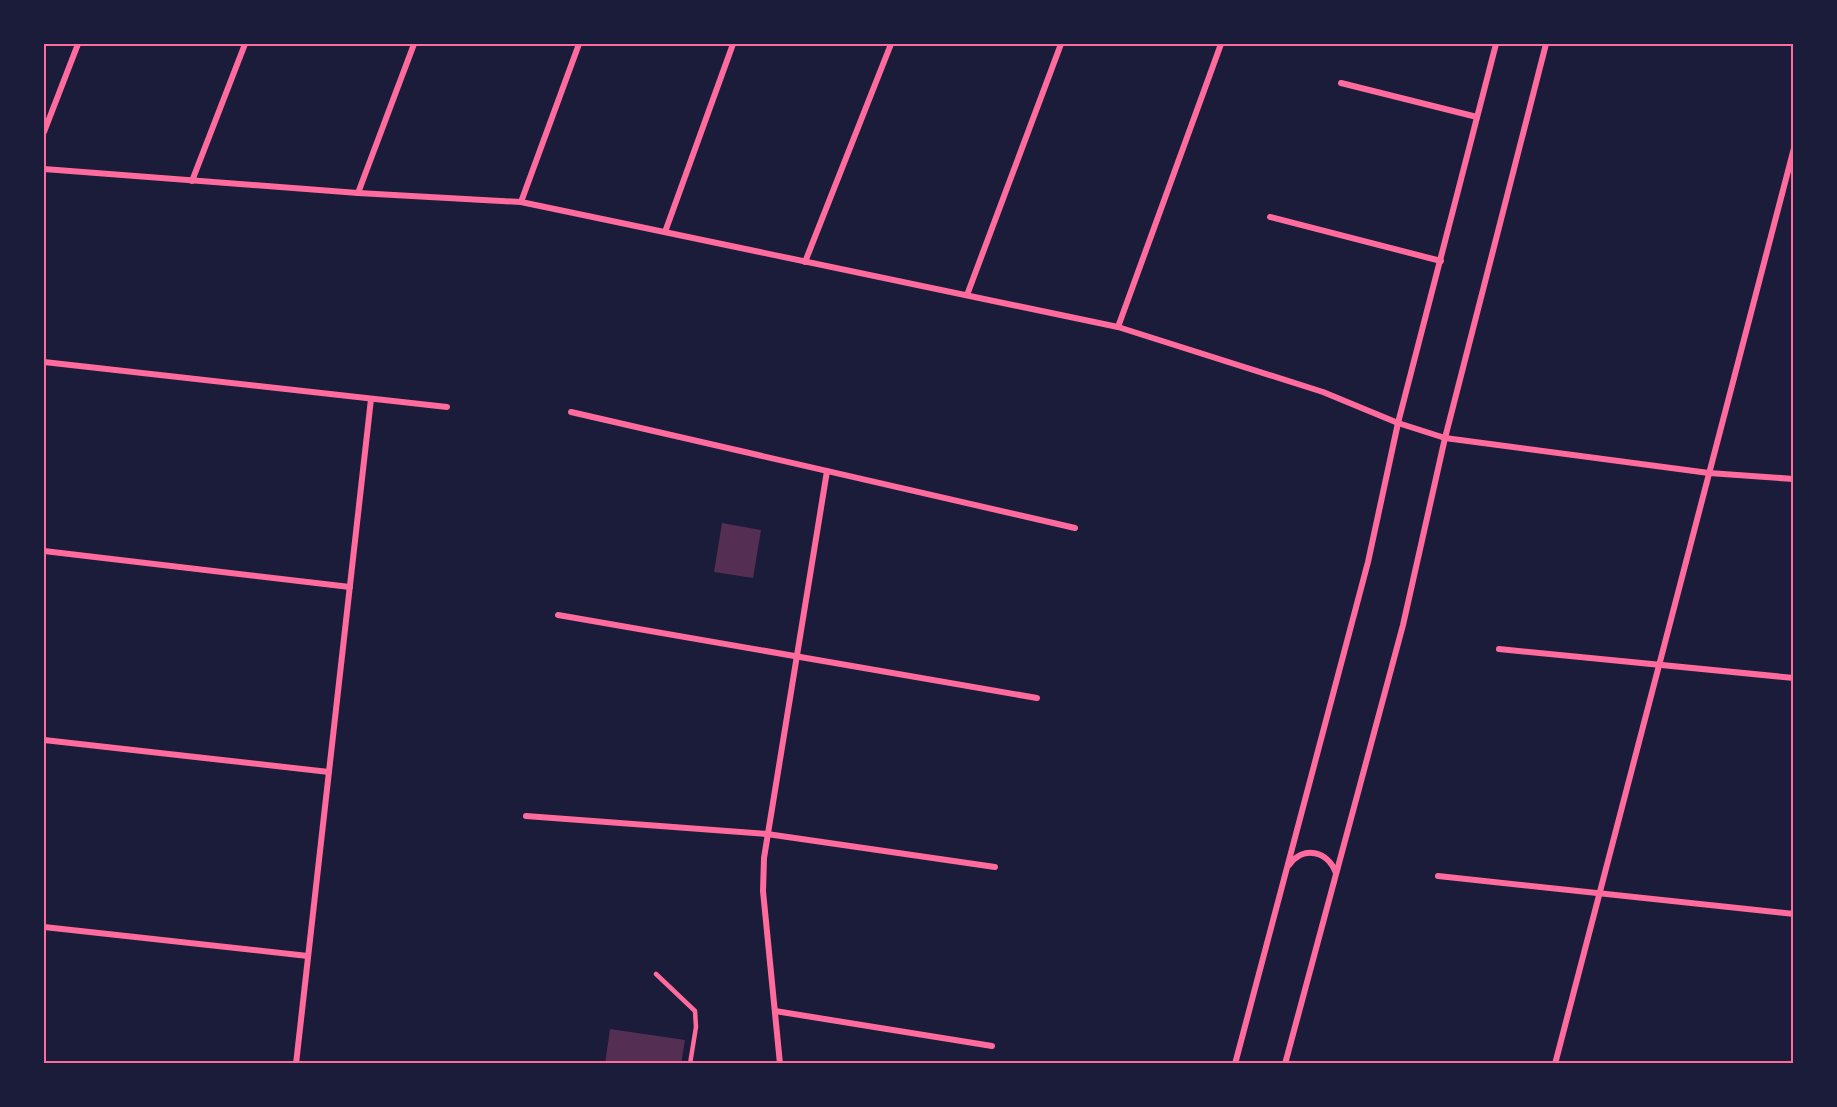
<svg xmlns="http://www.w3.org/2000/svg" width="1837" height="1107" viewBox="0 0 1837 1107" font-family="'Noto Serif',serif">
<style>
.building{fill:#542f53}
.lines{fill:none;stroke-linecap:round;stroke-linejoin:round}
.service{stroke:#ff6b9d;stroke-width:4.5}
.minor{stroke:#ff6b9d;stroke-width:6}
.neatline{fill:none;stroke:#ff6b9d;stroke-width:2}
</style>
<rect width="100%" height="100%" fill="#1b1b3a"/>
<!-- building -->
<g class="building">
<path d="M722,523L761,530L753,578L714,572Z"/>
<path d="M610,1029L685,1040L681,1064H605Z"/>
</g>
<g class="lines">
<!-- service -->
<path class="service" d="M656,974L695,1011L696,1027L690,1064"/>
<!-- minor -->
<g class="minor">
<path d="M1341,83L1477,117"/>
<path d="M44,132L78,44"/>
<path d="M44,169L358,193L521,202L1118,327L1323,392L1398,423L1445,438L1709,473L1794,479"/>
<path d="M192,181L245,44"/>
<path d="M358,193L414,44"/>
<path d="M521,202L579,44"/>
<path d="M1270,217L1441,261"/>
<path d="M665,232L733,44"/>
<path d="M805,262L891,44"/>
<path d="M967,295L1061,44"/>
<path d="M1118,327L1221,44"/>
<path d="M44,362L447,407"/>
<path d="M571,412L1075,528"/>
<path d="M44,551L350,587"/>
<path d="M558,615L1037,698"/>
<path d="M1499,649L1794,678"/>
<path d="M44,740L329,772"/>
<path d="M526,816L767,834L995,867"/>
<path d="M1289,865C1303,845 1328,851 1336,873"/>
<path d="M1438,876L1794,914"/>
<path d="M44,927L308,956"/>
<path d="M775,1011L992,1046"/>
<path d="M296,1064L371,399"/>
<path d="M780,1064L763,891L764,858L827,471"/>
<path d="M1235,1064L1368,562L1398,423L1496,44"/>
<path d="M1285,1064L1403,625L1445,438L1546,44"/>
<path d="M1555,1064L1794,148"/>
</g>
</g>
<!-- border -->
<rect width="1837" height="1107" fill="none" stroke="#1b1b3a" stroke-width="90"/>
<rect x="45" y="45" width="1747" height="1017" class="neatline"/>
</svg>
